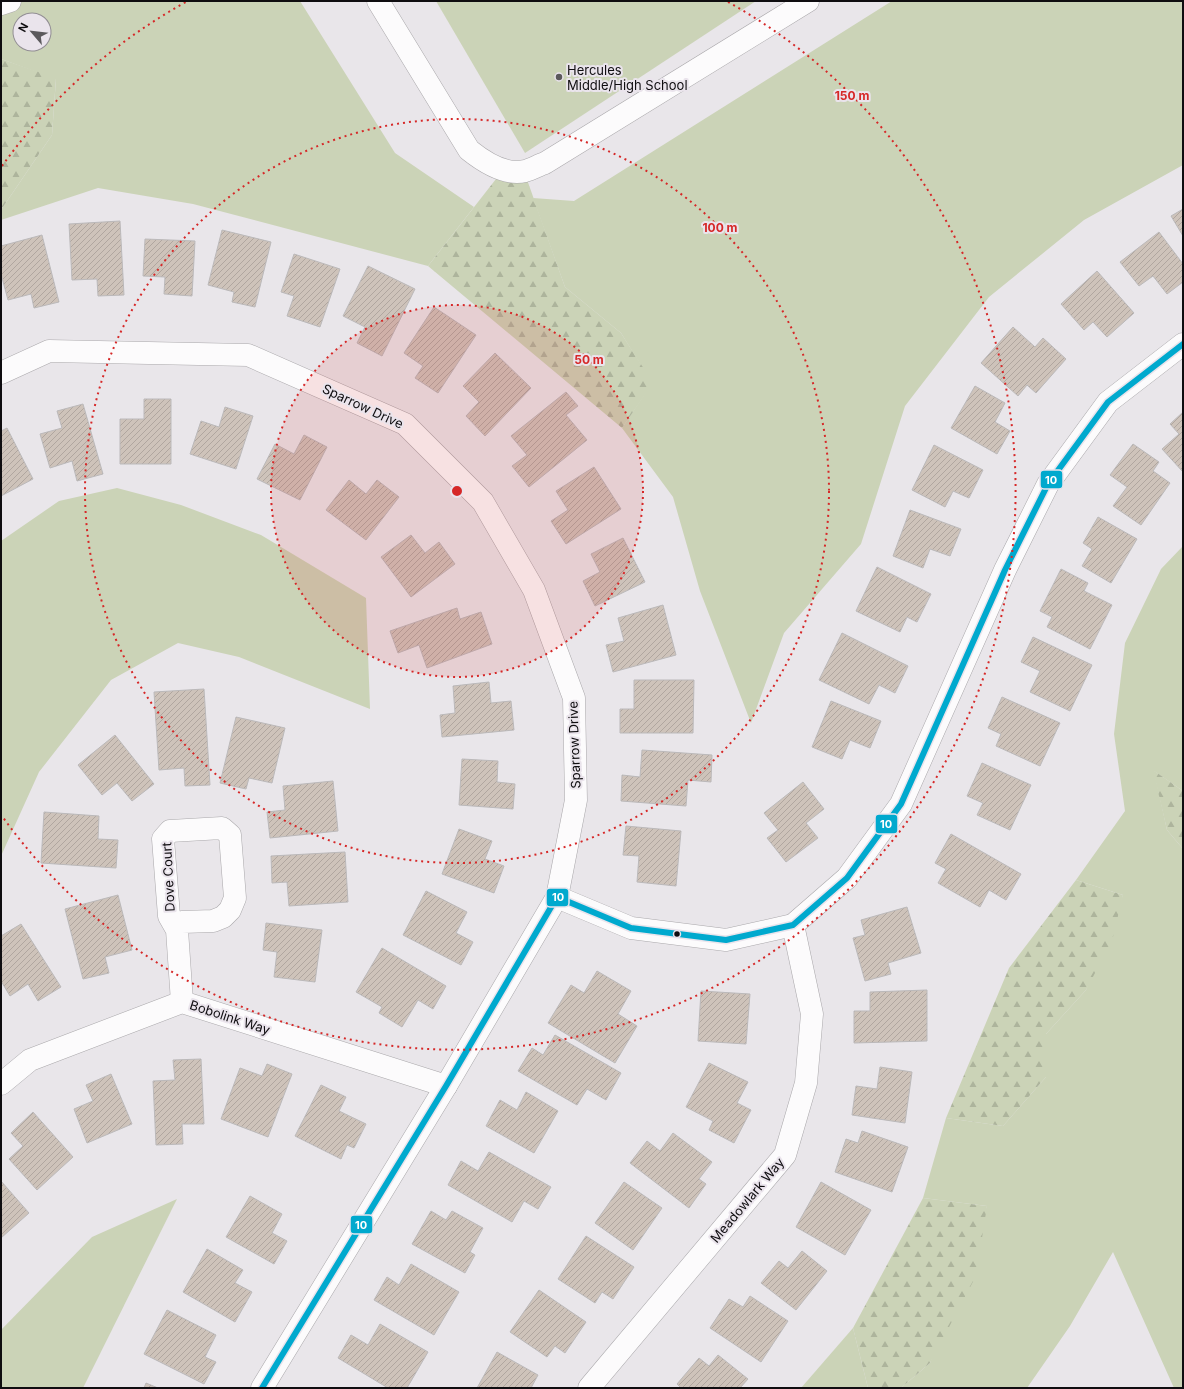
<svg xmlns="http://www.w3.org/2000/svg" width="1184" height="1389" viewBox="0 0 1184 1389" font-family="Inter,sans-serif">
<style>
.green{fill:#cbd3b7;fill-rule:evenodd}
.forest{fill:url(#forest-firs)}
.building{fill:url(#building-hatch);stroke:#bbb9ba}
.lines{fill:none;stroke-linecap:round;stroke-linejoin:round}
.minor-casing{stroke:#aaa8ab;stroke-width:23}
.minor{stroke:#fcfbfc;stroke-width:22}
.bus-1-casing{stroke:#eae4ec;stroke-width:9}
.bus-1{stroke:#00a9ce;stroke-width:6}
.ring{fill:none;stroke:#d62828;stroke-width:2;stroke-dasharray:2 4}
.poi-dot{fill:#5b595c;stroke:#eae4ec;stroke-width:1.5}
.bus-dot{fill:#0f0d10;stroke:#eae4ec;stroke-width:1.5}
.labels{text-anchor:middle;stroke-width:4;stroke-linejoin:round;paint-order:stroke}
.poi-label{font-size:13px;fill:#0f0d10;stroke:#eae4ec;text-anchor:start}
.street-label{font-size:13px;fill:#0f0d10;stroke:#eae4ec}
.centre{fill:#d62828;stroke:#eae4ec;stroke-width:2}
.ring-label{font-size:12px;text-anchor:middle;font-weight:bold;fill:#d62828;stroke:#eae4ec;stroke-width:4;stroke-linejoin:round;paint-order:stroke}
.line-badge{stroke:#eae4ec;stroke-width:1.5}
.badge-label{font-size:11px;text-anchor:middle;font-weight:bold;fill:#fff}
</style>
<defs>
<pattern id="forest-firs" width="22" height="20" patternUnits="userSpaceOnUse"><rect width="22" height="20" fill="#cbd3b7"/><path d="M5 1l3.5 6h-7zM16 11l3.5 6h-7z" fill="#adb49c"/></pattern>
<pattern id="building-hatch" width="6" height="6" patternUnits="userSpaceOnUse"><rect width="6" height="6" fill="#cec3ba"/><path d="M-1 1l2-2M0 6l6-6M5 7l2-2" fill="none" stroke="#b0a69f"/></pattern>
</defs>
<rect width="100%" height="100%" fill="#e9e6ea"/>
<!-- green -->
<g class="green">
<path d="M10,1H300L395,153L474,207L428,266L193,204L98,188L1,220V210L52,135L56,79L1,59V4ZM20,20H44V44H20Z"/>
<path d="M436,1H756L525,153Z"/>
<path d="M892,1H1183V165L1084,220L989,297L905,406L861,544L784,633L751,723L700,591L673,497L622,428L652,383L621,333L565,287L533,198L574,201Z"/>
<path d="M117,488L181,505L261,535L366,598L370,709L239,657L178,643L111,680L39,772L1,856V541L59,501Z"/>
<path d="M1183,546V791L1154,771L1167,830L1183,849V1388H1174L1113,1252L1070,1326L1027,1388H901L930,1363L987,1206L923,1198L946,1118L1003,1126L1046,1077V1034L1086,990L1123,895L1076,880L1125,811L1114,734L1125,643L1161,569Z"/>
<path d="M177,1199L83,1388H1V1330L92,1237Z"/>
<path d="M853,1328L868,1388H801Z"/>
</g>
<!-- forest -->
<g class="forest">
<path d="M1,59L56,78L52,135L1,210Z"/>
<path d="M503,170L524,171L565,287L621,333L653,383L622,428L428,266Z"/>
<path d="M1153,770L1183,791V849L1167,830Z"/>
<path d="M1076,880L1123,895L1112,941L1086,990L1046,1034V1077L1003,1126L946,1118L1009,968Z"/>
<path d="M923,1198L987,1206L976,1276L930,1363L901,1388H868L853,1328Z"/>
</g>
<!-- building -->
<g class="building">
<path d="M1183,209V236L1171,216Z"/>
<path d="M120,221L124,295L98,296L97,279L72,280L69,224Z"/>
<path d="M222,230L271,242L255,307L232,302L234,292L208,285Z"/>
<path d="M1159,232L1183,264V282L1167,294L1153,276L1139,286L1120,262Z"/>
<path d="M42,235L59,302L34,308L31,294L8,300L1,274V246Z"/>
<path d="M145,239L195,241L192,296L164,294L165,277L143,276Z"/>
<path d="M294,254L340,269L320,327L287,316L294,296L281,292Z"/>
<path d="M368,266L415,289L382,356L357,343L365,327L343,316Z"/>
<path d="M1097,271L1134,313L1107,337L1093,322L1084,330L1061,304Z"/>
<path d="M434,307L476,335L438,393L415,378L423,366L404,353Z"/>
<path d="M1013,327L1035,347L1043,338L1066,359L1036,393L1027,385L1018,396L981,363Z"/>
<path d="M495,353L531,388L485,436L466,416L479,402L463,386Z"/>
<path d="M975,386L1005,403L995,422L1010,431L997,454L951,428Z"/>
<path d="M566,392L578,406L566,415L587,440L529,487L512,466L527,455L511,436Z"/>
<path d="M144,399H171V464H120V419H144Z"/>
<path d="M83,404L103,474L77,481L72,461L50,468L40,434L62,428L57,411Z"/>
<path d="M225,407L253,416L236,469L190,454L201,421L219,427Z"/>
<path d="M1183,412V472L1162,449L1179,434L1170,424Z"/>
<path d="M7,428L33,479L1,496V431Z"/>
<path d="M304,435L327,447L300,500L257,479L275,444L294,454Z"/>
<path d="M1133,444L1159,462L1153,471L1170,483L1141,525L1113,506L1127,487L1110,475Z"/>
<path d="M934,445L983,470L969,498L953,491L945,507L912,490Z"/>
<path d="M594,467L621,509L566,544L551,521L568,510L556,491Z"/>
<path d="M349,480L366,494L377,480L399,497L366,540L326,510Z"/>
<path d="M910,510L961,529L950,556L930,549L923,568L893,556Z"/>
<path d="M1098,517L1137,539L1111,583L1082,566L1092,549L1083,543Z"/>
<path d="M411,535L425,553L439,542L455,564L411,597L381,557Z"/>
<path d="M623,538L645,582L595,606L583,581L600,572L591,554Z"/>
<path d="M877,567L931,594L917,622L907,617L900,632L856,611Z"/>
<path d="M1061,569L1088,583L1084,591L1112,605L1090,649L1047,627L1052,617L1040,611Z"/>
<path d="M663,605L676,655L613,672L606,645L624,641L618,618Z"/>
<path d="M457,608L460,619L481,612L492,644L427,668L419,645L398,653L390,631Z"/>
<path d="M842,633L908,666L895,693L879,685L869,704L819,680Z"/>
<path d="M1033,637L1092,665L1070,711L1030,692L1040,671L1021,662Z"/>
<path d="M634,680H694L693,733H620V709H634Z"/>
<path d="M489,682L491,703L511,701L514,730L442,737L440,715L455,713L453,686Z"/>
<path d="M204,689L210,785L185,786L184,768L159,770L154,692Z"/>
<path d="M1002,697L1060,723L1040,766L996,746L1001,734L988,728Z"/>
<path d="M831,701L881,721L870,748L850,740L842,759L812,747Z"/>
<path d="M236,717L285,728L272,783L249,778L246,789L220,783Z"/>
<path d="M115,735L154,784L132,801L117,783L102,795L78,765Z"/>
<path d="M642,750L712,755L711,782L688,780L686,806L621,801L622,775L640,777Z"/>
<path d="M462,759L498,761L497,782L515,784L513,809L459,805Z"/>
<path d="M982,763L1031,785L1010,830L977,815L983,803L967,796Z"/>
<path d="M333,781L338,831L270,838L267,812L285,810L283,786Z"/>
<path d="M803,782L824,809L806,823L818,838L786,862L767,838L778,830L764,813Z"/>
<path d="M44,812L99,816L98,839L118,840L116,868L41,863Z"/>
<path d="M626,826L681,831L676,886L637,882L639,856L623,855Z"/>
<path d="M459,829L492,841L485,859L504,866L494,893L442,874Z"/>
<path d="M951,834L1021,874L1006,900L989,890L980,907L938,883L946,869L935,863Z"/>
<path d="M345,852L348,902L289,906L287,882L272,883L271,856Z"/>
<path d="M426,891L467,912L456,933L473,942L461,965L403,935Z"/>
<path d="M118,895L132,950L105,957L109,973L83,979L65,909Z"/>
<path d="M907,907L921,953L888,963L891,974L865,981L853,938L865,935L861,920Z"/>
<path d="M266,923L322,930L315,982L274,977L277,952L263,950Z"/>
<path d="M21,924L61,987L38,1001L28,984L10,996L1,981V936Z"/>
<path d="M382,948L446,986L433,1009L418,1000L402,1027L379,1013L382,1007L356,992Z"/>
<path d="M597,971L631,991L618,1014L637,1026L615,1063L548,1023L571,985L584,993Z"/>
<path d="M927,990V1041L854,1043V1011H870V992Z"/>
<path d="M701,991L750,994L746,1044L698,1041Z"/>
<path d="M555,1035L621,1073L606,1100L587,1089L577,1105L518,1071L532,1048L543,1055Z"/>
<path d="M201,1059L204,1124H182L183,1144L156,1145L153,1081L175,1080L173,1060Z"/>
<path d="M709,1063L748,1082L737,1103L751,1110L734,1143L709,1130L713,1121L686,1107Z"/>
<path d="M267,1064L292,1074L268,1137L221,1119L240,1068L262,1076Z"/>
<path d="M880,1067L912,1072L905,1123L852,1115L856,1086L877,1089Z"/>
<path d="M111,1074L132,1124L87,1143L74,1109L93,1101L86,1085Z"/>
<path d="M321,1085L346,1097L339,1111L366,1124L354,1148L347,1145L341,1159L295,1136Z"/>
<path d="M526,1092L558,1111L534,1153L486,1126L500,1100L517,1110Z"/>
<path d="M33,1112L73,1157L37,1190L9,1159L23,1146L11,1133Z"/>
<path d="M862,1131L908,1147L892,1192L835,1172L846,1139L858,1143Z"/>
<path d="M673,1133L712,1162L699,1179L706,1184L689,1208L630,1163L647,1141L660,1151Z"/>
<path d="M489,1152L551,1187L538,1209L524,1201L512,1222L448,1185L461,1161L478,1171Z"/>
<path d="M1,1181L29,1213L1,1238Z"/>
<path d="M624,1182L662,1208L633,1250L595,1223Z"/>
<path d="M821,1182L871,1210L845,1255L796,1227Z"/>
<path d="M250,1196L282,1214L272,1233L287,1241L274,1264L226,1237Z"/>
<path d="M431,1211L446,1220L452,1211L483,1228L470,1252L475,1255L465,1273L412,1244Z"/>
<path d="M586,1236L634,1267L613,1299L602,1292L595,1303L558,1279Z"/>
<path d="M207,1249L243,1270L235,1283L252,1292L235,1322L183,1292Z"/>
<path d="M802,1251L827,1271L796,1310L761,1283L779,1261L788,1268Z"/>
<path d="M411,1264L459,1292L434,1335L374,1300L387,1277L399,1285Z"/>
<path d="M539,1290L586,1322L565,1353L555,1346L547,1357L510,1332Z"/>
<path d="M750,1296L788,1321L761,1362L710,1328L729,1299L743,1307Z"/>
<path d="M167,1310L216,1335L205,1357L216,1362L204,1384L144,1354Z"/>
<path d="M380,1324L428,1352L407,1388H388L338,1358L351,1335L368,1345Z"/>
<path d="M497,1352L538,1375L531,1388H477Z"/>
<path d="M718,1355L748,1379L740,1388H681L677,1384L699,1358L709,1366Z"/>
<path d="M146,1383L158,1388H144Z"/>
</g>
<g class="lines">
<defs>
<g id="minor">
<path d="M378,1L469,150C484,162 505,176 525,171C532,169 539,165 545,163L808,1"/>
<path d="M1,4L10,1"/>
<path d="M1,373L49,351L248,355L405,424L483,502L534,590L574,698L576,800L557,897L446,1086L262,1388"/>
<path d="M557,897L631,928L726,940L793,925L847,878L901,804L1005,570L1048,484L1108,402L1183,344"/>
<path d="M177,930L182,922L213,921L223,917L230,910L235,898L230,835L222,828L170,831L163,839L169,916L177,930L182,1002"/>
<path d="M1,1084L30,1060L182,1002L446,1086"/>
<path d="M589,1388L785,1155L806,1083L812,1014L793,925"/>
</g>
</defs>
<!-- minor casing -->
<use href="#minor" class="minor-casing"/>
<!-- minor -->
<use href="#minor" class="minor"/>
<defs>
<path id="bus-1" d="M262,1388L446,1086L557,897L631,928L726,940L793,925L847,878L901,804L1005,570L1048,484L1108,402L1183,344"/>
</defs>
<!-- bus-1 casing -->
<use href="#bus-1" class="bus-1-casing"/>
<!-- bus-1 -->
<use href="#bus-1" class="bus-1"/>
</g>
<!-- distance rings -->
<circle cx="457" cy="491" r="186" fill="#d62828" fill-opacity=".12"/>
<g class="ring">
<circle cx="457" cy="491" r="186"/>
<circle cx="457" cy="491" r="372"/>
<path d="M2 166A559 559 0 0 1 186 2M728 2A559 559 0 1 1 2 816"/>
</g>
<!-- markers -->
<circle class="poi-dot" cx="559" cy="77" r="4"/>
<circle class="bus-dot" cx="677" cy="934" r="3.5"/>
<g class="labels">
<!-- poi labels -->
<g class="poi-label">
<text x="567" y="75">Hercules<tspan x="567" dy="15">Middle/High School</tspan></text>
</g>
<!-- street labels -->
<g class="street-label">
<text transform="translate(363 406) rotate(25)" y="5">Sparrow Drive</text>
<text transform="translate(574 745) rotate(-92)" y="5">Sparrow Drive</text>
<text transform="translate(168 877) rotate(-93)" y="5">Dove Court</text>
<text transform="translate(230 1017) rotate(18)" y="5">Bobolink Way</text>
<text transform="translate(747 1200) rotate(-50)" y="5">Meadowlark Way</text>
</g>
</g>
<circle cx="457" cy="491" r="6" class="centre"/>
<g class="ring-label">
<text x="852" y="100">150 m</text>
<text x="720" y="232">100 m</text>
<text x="589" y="364">50 m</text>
</g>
<g class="line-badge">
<rect x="1040" y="470" width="23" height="19" rx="4" fill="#00a9ce"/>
<rect x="875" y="814" width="23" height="20" rx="4" fill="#00a9ce"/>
<rect x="546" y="888" width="23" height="19" rx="4" fill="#00a9ce"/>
<rect x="350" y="1215" width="23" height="19" rx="4" fill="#00a9ce"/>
</g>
<g class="badge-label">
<text x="1051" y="484">10</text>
<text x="886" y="828">10</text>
<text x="558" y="901">10</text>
<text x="361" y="1229">10</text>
</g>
<!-- border -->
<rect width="1184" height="1389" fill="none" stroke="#0f0d10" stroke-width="4"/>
<!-- north arrow -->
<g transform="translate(32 32) rotate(298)"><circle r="19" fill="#eae4ec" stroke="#928e94"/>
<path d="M0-3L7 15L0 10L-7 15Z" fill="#5b595c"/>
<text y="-6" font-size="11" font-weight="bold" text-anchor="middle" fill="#0f0d10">N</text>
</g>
</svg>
